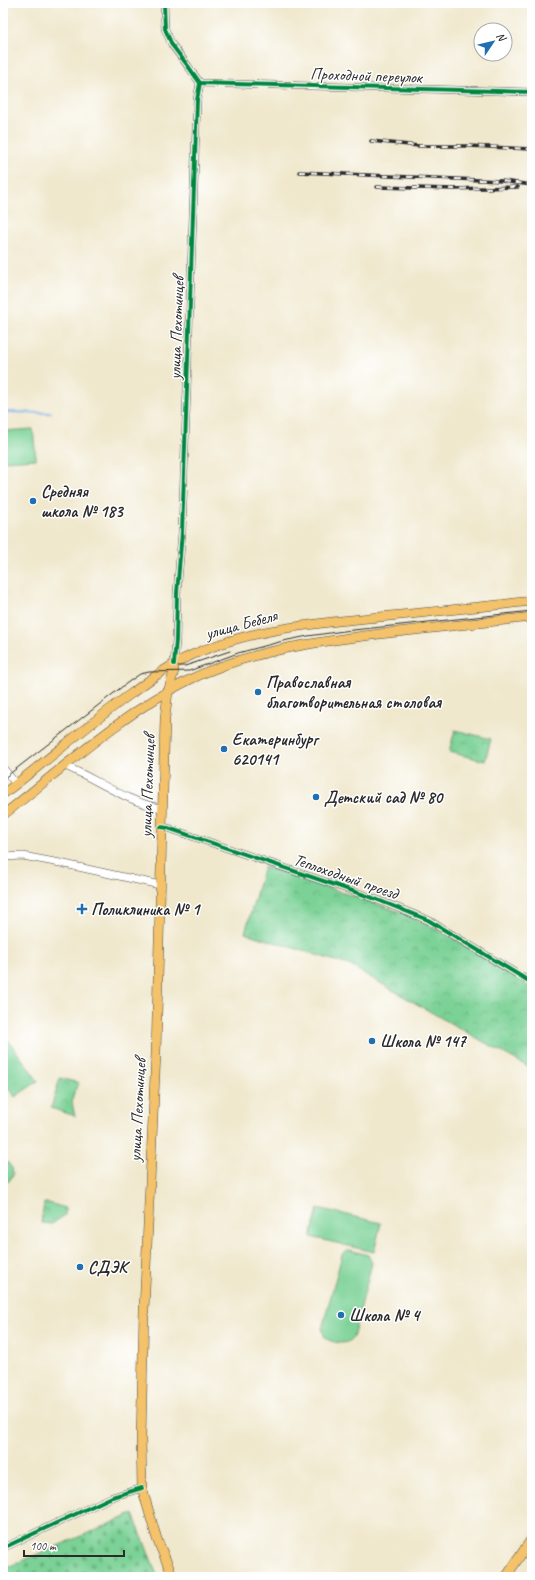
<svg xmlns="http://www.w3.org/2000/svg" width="535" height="1580" viewBox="0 0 535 1580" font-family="Caveat,sans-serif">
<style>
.green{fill:#7bd296;stroke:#537e60}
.cemetery{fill:url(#cemetery-stones);stroke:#537e60}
.park{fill:url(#park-crowns);stroke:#537e60}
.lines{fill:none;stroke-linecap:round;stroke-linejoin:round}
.stream{stroke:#78afe7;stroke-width:2}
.minor-casing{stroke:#494743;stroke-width:8}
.major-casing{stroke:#494743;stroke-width:10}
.minor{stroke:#fff;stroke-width:7}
.major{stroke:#f3c26a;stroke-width:9}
.tram{stroke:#2b2b2b;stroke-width:1}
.rail-casing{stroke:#2b2b2b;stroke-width:3.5}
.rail{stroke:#fff;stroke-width:2;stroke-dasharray:6;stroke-linecap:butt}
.cycleway-casing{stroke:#fff;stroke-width:6}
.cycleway{stroke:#00873e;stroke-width:4}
.poi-dot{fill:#1f6fb2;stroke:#fff;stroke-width:1.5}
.labels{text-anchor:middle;stroke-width:3;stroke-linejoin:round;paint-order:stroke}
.street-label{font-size:17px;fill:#2b2b2b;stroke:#fff}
.poi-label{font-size:17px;font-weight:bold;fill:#2b2b2b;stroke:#fff;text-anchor:start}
</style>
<defs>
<pattern id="cemetery-stones" width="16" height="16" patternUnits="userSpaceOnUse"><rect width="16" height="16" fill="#7bd296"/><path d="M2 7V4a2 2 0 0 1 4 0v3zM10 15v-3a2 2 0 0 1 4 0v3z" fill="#6ab481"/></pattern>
<pattern id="park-crowns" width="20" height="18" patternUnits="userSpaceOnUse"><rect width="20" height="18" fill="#7bd296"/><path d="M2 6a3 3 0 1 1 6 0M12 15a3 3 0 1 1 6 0" fill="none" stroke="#6ab481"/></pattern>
</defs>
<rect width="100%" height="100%" fill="#fff"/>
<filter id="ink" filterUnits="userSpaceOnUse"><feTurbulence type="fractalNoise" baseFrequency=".025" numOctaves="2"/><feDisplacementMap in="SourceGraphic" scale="8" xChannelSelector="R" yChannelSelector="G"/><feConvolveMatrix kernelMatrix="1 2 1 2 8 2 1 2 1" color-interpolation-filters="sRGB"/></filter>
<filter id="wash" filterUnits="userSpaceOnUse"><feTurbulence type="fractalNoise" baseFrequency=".012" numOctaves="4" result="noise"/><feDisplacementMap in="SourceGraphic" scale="16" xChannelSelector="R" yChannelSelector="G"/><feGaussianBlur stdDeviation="0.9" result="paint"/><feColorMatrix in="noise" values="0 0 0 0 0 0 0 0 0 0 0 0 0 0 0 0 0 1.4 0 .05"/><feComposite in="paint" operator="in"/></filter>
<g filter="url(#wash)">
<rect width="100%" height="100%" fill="#f0e8cd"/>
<!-- green -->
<g class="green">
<path d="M33,429L36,459L3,461V431Z"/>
<path d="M3,1033L38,1081L15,1097L3,1080Z"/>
<path d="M3,1157L12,1168L13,1174L10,1180L3,1185Z"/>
<path d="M318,1208L381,1223L374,1252L311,1237Z"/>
<path d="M350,1250L368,1255L372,1263L353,1338C346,1346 333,1343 325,1338L322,1329L342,1255L344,1252Z"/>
</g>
<!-- cemetery -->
<path class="cemetery" d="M133,1514L158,1577H3V1569Z"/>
<!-- park -->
<g class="park">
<path d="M455,730L491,739L485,761L449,752Z"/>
<path d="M264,866L406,914L448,935L532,988V1069L443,1019L349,965L245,933Z"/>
<path d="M60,1078L79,1083C71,1097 71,1100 75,1116L51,1108Z"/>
<path d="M44,1203H49L65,1208V1215L52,1224L41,1223Z"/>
</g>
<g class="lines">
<!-- stream -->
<path class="stream" d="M3,412L51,413"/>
</g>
</g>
<g filter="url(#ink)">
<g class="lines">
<defs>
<g id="minor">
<path d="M164,3L165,29L172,45L188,66L200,83L197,100L182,532L177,593L176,640L174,664"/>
<path d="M200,83L532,92"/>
<path d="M65,766C97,779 126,802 161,808"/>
<path d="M3,768L16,784"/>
<path d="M161,827L168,828L373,898L428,920L532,983"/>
<path d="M3,857L23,856L60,863L160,885"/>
<path d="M3,1548L112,1497L142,1488"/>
</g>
<g id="major">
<path d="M3,794C47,761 87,725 132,693C145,683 159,673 174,664C236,630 309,624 379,617C430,612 481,607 532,601"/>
<path d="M3,815C62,769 124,712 191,679C248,651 316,642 379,634C430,628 481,623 532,617"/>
<path d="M173,1577L157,1539L142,1488L141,1438L144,1310L156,1053L165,718L168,692L174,671V664"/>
<path d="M506,1577L532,1538"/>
</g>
</defs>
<!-- minor casing -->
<use href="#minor" class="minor-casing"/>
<!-- major casing -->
<use href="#major" class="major-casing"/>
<!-- minor -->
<use href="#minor" class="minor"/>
<!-- major -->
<use href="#major" class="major"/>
<!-- tram -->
<g class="tram">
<path d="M178,666H185L230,651"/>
<path d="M3,779L127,683L140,674L149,672L189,671L238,653L283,641L308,636L344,631L532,611"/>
</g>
<defs>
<g id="rail">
<path d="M371,141L419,146H468L532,149"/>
<path d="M299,172L502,181L532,185"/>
<path d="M377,187L454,189L518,187"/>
</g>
</defs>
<!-- rail casing -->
<use href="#rail" class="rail-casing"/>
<!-- rail -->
<use href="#rail" class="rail"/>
<defs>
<g id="cycleway">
<path d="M164,3L165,29L172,45L188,66L200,83L197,100L182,532L177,593L176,640L174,664"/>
<path d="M200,83L532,92"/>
<path d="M161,827L168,828L373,898L428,920L532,983"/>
<path d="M3,1548L112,1497L142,1488"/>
</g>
</defs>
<!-- cycleway casing -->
<use href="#cycleway" class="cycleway-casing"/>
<!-- cycleway -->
<use href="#cycleway" class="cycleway"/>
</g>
</g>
<!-- markers -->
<g class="poi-dot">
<circle cx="33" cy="501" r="4"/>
<circle cx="258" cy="692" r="4"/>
<circle cx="224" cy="749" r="4"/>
<circle cx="316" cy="797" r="4"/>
<path d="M80 903h4v4h4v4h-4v4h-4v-4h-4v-4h4z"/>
<circle cx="372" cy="1041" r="4"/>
<circle cx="80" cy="1267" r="4"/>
<circle cx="341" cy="1315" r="4"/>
</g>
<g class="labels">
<!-- street labels -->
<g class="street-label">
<text transform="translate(366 75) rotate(2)" y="6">Проходной переулок</text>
<text transform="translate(176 328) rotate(-88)" y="6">улица Пехотинцев</text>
<text transform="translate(241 624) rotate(-15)" y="6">улица Бебеля</text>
<text transform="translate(147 786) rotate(-88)" y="6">улица Пехотинцев</text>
<text transform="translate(346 876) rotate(19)" y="6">Теплоходный проезд</text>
<text transform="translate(137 1110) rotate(-87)" y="6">улица Пехотинцев</text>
</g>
<!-- poi labels -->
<g class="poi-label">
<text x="41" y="497">Средняя<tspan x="41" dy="20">школа № 183</tspan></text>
<text x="266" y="688">Православная<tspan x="266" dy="20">благотворительная столовая</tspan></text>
<text x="232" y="745">Екатеринбург<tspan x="232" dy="20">620141</tspan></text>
<text x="324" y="803">Детский сад № 80</text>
<text x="91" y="915">Поликлиника № 1</text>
<text x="380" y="1047">Школа № 147</text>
<text x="88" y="1273">СДЭК</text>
<text x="349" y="1321">Школа № 4</text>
</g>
</g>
<!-- margin -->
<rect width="535" height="1580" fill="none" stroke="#fff" stroke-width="16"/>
<!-- north arrow -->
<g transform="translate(493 42) rotate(55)"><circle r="19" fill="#ffffff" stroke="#aaaaaa"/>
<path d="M0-3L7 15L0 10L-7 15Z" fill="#1f6fb2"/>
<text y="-6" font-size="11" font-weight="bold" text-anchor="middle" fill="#2b2b2b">N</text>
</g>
<!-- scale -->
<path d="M24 1550v6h100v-6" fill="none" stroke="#2b2b2b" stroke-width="2"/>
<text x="30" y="1550" font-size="12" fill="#2b2b2b" stroke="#ffffff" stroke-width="3" paint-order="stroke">100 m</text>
</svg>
